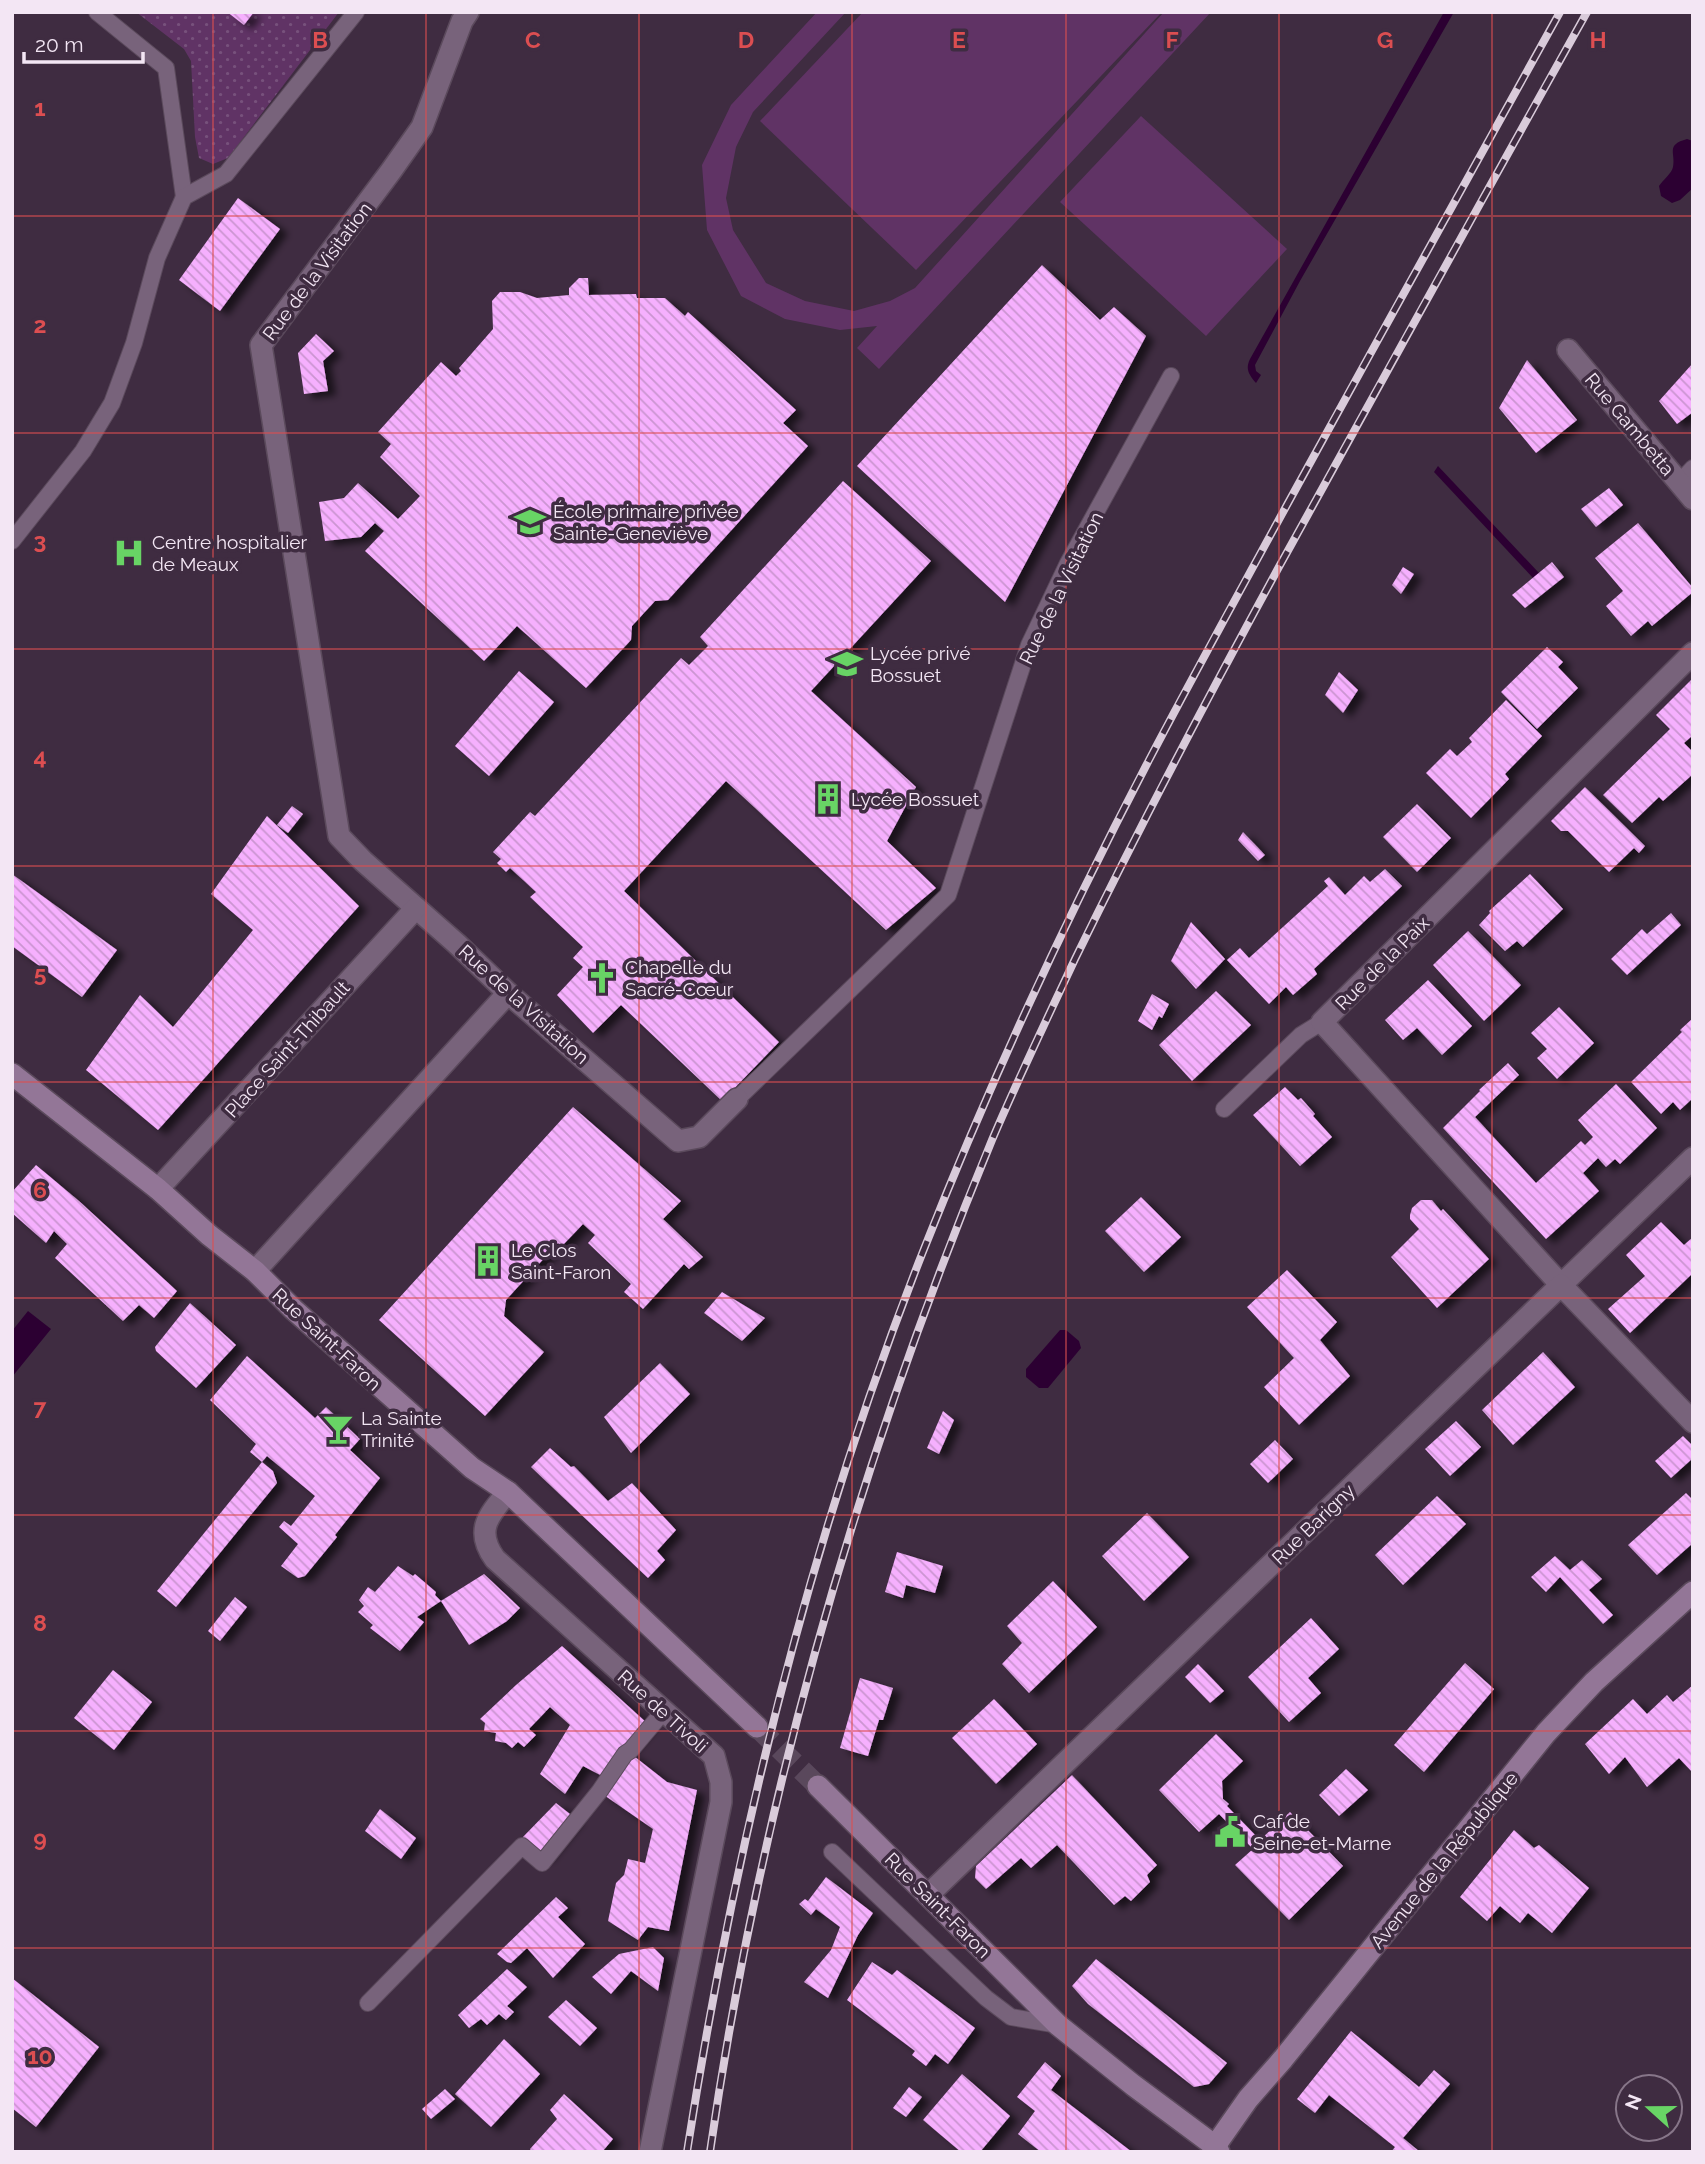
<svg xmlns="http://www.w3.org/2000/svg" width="1705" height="2164" viewBox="0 0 1705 2164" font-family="Raleway,sans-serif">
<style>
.grass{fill:url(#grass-dots)}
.pitch{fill:#603365}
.water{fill:#2c0032}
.building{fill:url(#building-back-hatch);filter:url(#shadow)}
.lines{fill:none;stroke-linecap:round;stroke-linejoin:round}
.secondary-tunnel{stroke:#5a485c;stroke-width:21;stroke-dasharray:21 10;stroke-linecap:butt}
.lane-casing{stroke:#5b4a5c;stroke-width:18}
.street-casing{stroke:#5b4a5c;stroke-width:24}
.secondary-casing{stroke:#5b4a5c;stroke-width:24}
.lane{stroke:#78637b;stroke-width:16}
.street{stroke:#78637b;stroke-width:21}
.secondary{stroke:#937697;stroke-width:21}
.rail-casing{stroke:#d9cbda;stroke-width:8}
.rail{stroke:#3f2c41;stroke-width:5;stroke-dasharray:16;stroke-linecap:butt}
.grid{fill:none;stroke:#dc4e51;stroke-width:2;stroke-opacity:0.55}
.labels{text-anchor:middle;stroke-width:7;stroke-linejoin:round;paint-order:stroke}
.street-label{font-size:19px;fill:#f3e6f4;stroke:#3f2c41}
.poi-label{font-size:19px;fill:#f3e6f4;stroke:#3f2c41;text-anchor:start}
.grid-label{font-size:23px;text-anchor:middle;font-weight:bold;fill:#dc4e51;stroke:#3f2c41;stroke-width:7;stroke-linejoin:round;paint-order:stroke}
</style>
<defs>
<pattern id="grass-dots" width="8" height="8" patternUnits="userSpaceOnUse" patternTransform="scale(1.75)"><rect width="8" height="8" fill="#603365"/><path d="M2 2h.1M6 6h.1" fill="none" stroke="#77517c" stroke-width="1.8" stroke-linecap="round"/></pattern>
<pattern id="building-back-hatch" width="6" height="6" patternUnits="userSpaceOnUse" patternTransform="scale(1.75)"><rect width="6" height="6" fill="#f6b0fe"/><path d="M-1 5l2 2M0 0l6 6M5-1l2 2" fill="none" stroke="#cb95d1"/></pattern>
<filter id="shadow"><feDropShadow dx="8" dy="4.5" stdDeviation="3.5" flood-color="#0009"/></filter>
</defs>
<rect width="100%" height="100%" fill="#3f2c41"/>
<!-- grass -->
<path class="grass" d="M136,12H227L244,25L254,12H339L228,158L213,164L199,158L195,137L191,61L184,49Z"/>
<!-- pitch -->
<g class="pitch">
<path d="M817,12H846L753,112L736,147L726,198L733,230L766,283L805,301L854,311L890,301L915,288L1164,12H1211L879,369L857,348L877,326L840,330L785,319L741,296L707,230L702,165L731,105Z"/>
<path d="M863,12H1162L916,270L760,121Z"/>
<path d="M1141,116L1287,249L1206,336L1060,202Z"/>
</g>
<!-- water -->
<g class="water">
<path d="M1444,12H1454L1300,281L1255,365L1256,371L1261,375L1256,383C1249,375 1245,369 1250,359Z"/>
<path d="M1687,139L1693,141V188L1680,200L1672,203L1661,196L1659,186C1663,180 1672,173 1673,167C1676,153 1665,145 1687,139Z"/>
<path d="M1438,466L1539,573L1533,578L1434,472Z"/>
<path d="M28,1311L51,1329L12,1377V1331Z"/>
<path d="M1060,1330H1066L1079,1341L1081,1348L1048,1388H1039L1026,1377V1369Z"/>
</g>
<!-- building -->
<g class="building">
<path d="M227,12H254L244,25Z"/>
<path d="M238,198L280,229L220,311L179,280Z"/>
<path d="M1042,265L1100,320L1114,307L1146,336L1005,602L857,466Z"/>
<path d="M579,278H588L589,295L636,294L637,298H665L685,316L688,312L796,410L783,423L808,446L668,600L655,601L632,626L631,640L586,688L517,626L484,661L365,551L384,531L375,523L361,537L325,541L319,502L344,498L358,483L398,519L420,496L380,457L391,444L378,432L441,362L456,376L461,371L459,368L493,329L492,301L500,292H520L537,298L569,295V288Z"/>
<path d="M316,334L334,351L323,361L328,391L304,394L298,353Z"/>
<path d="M1527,360L1577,420L1536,453L1499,408Z"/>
<path d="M1693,363V412L1677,424L1659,401Z"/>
<path d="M843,481L931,561L811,691L916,787L887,841L936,888L886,930L726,781L624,891L779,1042L722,1101L621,1005L593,1033L557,995L583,967L573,958L583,947L530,897L536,892L510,868L506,872L497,863L501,859L493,852L530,812L535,816L681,658L689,665L708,646L700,637Z"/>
<path d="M1609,488L1623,505L1596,527L1581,509Z"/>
<path d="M1638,523L1693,588V592L1652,626L1648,621L1631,636L1606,606L1623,591L1595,558Z"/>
<path d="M1552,562L1564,577L1525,608L1512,595Z"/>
<path d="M1403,567L1414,574L1401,594L1392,585Z"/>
<path d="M1547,647L1563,662L1558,667L1578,688L1537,729L1501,692Z"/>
<path d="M519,671L554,702L489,776L455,746Z"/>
<path d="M1339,672L1358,690L1343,713L1325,695Z"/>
<path d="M1691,680L1693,683V735L1684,743L1693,752V774L1663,801L1659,797L1632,823L1603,795L1670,729L1656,715Z"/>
<path d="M1506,700L1542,736L1505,774L1509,779L1471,818L1426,773L1450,749L1457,756L1472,742L1469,738Z"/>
<path d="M1585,787L1645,846L1639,853L1634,848L1609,872L1568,831H1561L1551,821Z"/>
<path d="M1417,804L1451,838L1417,872L1383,837Z"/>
<path d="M292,806L303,814L288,833L277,825Z"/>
<path d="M267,816L359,906L158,1130L86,1070L140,995L173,1027L253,930L211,894Z"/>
<path d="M1243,832L1265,855L1258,861L1238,840Z"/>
<path d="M1385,869L1402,886L1314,969L1317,974L1293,995L1286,987L1269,1004L1227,960L1240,948L1249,958L1328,886L1324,881L1329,877L1345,895L1364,876L1370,882Z"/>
<path d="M12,874L117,950L82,997L12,946Z"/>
<path d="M1530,874L1563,909L1523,947L1517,941L1505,951L1479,925L1490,913L1489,911Z"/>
<path d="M1671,913L1681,925L1627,975L1611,959L1642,929L1647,934Z"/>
<path d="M1191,922L1225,959L1196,989L1171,961Z"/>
<path d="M1468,931L1521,985L1484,1021L1433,965Z"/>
<path d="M1428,980L1472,1026L1442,1055L1417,1028L1403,1040L1385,1020Z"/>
<path d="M1216,991L1251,1025L1192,1081L1159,1045Z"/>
<path d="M1152,994L1169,1004L1162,1018L1159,1016L1152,1030L1138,1021Z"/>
<path d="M1559,1007L1594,1043L1557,1079L1537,1058L1547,1049L1531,1033Z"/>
<path d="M1693,1018V1098L1680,1110L1673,1102L1661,1114L1631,1082L1682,1032L1680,1030Z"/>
<path d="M1508,1063L1519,1075L1475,1117L1536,1183L1581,1141L1585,1145L1593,1137L1578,1120L1616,1084L1657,1128L1620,1164L1615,1159L1606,1167L1598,1158L1583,1173L1599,1191L1546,1239L1443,1128L1480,1091L1479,1090Z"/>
<path d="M1285,1087L1298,1100L1301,1098L1315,1114L1313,1116L1332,1137L1300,1166L1253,1115Z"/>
<path d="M573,1107L681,1201L663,1219L703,1257L689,1269L684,1264L643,1309L624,1292L631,1284L588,1243L595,1235L583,1224L562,1246L558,1243L506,1300L504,1316L544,1352L485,1416L379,1320Z"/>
<path d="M36,1165L79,1201L177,1291L154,1318L139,1305L123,1321L55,1258L67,1244L54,1231L46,1243L12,1213V1192Z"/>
<path d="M1141,1197L1181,1237L1144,1272L1105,1231Z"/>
<path d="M1421,1200H1432L1441,1211L1443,1209L1489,1259L1437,1308L1391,1257L1419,1229L1410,1219V1215L1412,1208Z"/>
<path d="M1661,1222L1684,1245L1693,1237V1273L1630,1333L1608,1309L1645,1276L1626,1255Z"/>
<path d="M1287,1270L1337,1322L1320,1340L1350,1376L1299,1425L1264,1387L1294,1358L1247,1307Z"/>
<path d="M722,1292L765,1318L742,1341L704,1313Z"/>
<path d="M190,1303L236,1345L196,1388L156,1351L155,1347Z"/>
<path d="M1543,1352L1575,1387L1513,1445L1482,1410Z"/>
<path d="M247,1356L315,1418L326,1407L360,1439L350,1450L380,1478L335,1535L337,1537L305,1576L298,1578L281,1566L298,1544L279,1527L284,1521L291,1526L315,1496L267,1456L262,1462L250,1452L256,1444L210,1400Z"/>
<path d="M660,1363L690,1394L631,1453L604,1417Z"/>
<path d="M943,1411L954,1420L939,1454L927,1448Z"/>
<path d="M1456,1421L1481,1447L1450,1476L1425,1449Z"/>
<path d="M1683,1436L1693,1446V1458L1671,1478L1655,1461Z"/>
<path d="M1275,1440L1293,1459L1268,1483L1250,1464Z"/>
<path d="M550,1448L571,1467L574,1466L608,1501L632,1483L676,1530L657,1551L665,1560L648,1578L531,1467Z"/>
<path d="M262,1462L273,1471L277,1483L176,1607L157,1591Z"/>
<path d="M1686,1493L1693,1500V1543L1657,1575L1628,1545Z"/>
<path d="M1437,1496L1466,1524L1403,1585L1375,1555Z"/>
<path d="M1147,1513L1189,1557L1144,1601L1102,1556Z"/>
<path d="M897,1552L943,1566L935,1593L906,1585L903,1598L885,1592Z"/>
<path d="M1555,1556L1570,1570L1582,1560L1602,1579L1589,1590L1613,1615L1603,1624L1560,1577L1546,1592L1531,1577Z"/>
<path d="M398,1566L413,1576L415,1574L436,1592L435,1595L441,1601L417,1617L424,1622L400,1651L370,1628L373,1625L358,1612L364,1606L359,1600L368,1587L375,1592Z"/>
<path d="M484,1574L520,1608L507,1621L469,1645L441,1601Z"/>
<path d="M1053,1581L1097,1627L1029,1693L1002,1664L1022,1643L1007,1626Z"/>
<path d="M235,1597L247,1607L220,1641L208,1631Z"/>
<path d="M1311,1618L1339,1649L1308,1678L1321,1693L1289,1722L1248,1677Z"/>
<path d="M562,1646L648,1724L604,1777L583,1766L565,1794L540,1774L570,1725L550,1707L529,1729L536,1735L524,1747L518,1742L512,1748L506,1743L495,1741L496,1733L484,1731L485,1723L480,1719L516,1685Z"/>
<path d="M1465,1663L1494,1689L1424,1772L1394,1745Z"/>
<path d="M1198,1664L1224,1691L1210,1703L1185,1677Z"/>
<path d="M113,1670L152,1702L114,1750L74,1718Z"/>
<path d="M860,1678L893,1688L883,1720H879L868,1756L840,1748Z"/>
<path d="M1693,1685V1773L1679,1758L1647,1787L1625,1757L1609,1774L1585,1744L1633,1699L1647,1714L1667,1695L1673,1702Z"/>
<path d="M994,1699L1037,1744L996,1784L952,1738Z"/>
<path d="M1216,1734L1243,1761L1222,1781L1223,1799L1229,1804L1227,1806L1260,1840L1290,1812L1343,1866L1289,1920L1235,1865L1253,1849L1219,1814L1199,1832L1159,1790Z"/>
<path d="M630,1753L667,1782L697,1790L669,1931L648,1927L638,1940L608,1921L616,1883L624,1875L628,1859L645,1863L653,1829L601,1793Z"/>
<path d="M1346,1769L1368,1790L1339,1816L1319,1795Z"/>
<path d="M1072,1775L1157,1865L1147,1875L1150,1882L1131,1901L1125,1896L1114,1905L1057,1845L1031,1868L1021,1858L986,1889L975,1878L976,1866Z"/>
<path d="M556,1803L575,1818L543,1858L521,1839Z"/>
<path d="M380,1809L416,1838L401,1859L365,1831Z"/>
<path d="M1514,1830L1534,1848L1539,1845L1589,1888L1552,1933L1528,1913L1520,1923L1500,1906L1487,1921L1460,1897Z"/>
<path d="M826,1877L873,1913L858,1935L828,1998L804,1982L831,1950L840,1927L816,1909L811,1915L799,1904L805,1899L808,1901Z"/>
<path d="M556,1897L568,1908L558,1917L585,1944L553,1978L527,1948L511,1963L507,1962L497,1954Z"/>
<path d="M653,1947L664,1958L658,1991L631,1971L611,1994L592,1977L619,1954Z"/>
<path d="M1096,1959L1227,2063L1209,2084L1194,2087L1088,2004L1072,1986Z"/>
<path d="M872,1962L892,1975L897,1970L975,2028L948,2064L935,2054L926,2066L912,2055L915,2051L847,2000Z"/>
<path d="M507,1969L527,1987L507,2006L514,2012L506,2020L499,2014L487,2025L481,2019L469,2028L458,2015Z"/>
<path d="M12,1978L99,2047L36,2127L12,2108Z"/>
<path d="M566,2000L597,2028L580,2046L548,2017Z"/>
<path d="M1351,2031L1419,2087L1434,2070L1450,2084L1403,2138L1420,2152H1391L1395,2147L1329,2095L1315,2113L1297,2099Z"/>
<path d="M504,2039L540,2074L491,2127L455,2094Z"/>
<path d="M1045,2062L1061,2076L1051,2090L1132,2152H1041L1018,2134L1035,2111L1017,2097Z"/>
<path d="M962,2074L1010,2116L980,2152H961L923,2120Z"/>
<path d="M909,2087L922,2097L906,2117L893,2108Z"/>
<path d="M445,2089L455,2099L431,2119L422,2109Z"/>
<path d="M564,2094L613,2139L602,2152H532L530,2149L557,2119L550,2110Z"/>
</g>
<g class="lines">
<!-- secondary-tunnel -->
<path class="secondary-tunnel" d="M757,1727L818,1786"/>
<defs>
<g id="lane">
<path d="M97,12L166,68L184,197"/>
<path d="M1679,483L1693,468"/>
<path d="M12,541L83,451L112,403L134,343L157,258L184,197L226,174L356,12"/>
<path d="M737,1099L948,895L1029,645L1068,563L1171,376"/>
<path d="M1224,1109L1301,1035L1322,1022"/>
<path d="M832,1852L986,1998L1011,2017L1058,2025"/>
<path d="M368,2003L522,1846L542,1863L599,1792L625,1754L631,1750L663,1712"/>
</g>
<g id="street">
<path d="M468,12L462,21L422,127L391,171L261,345L339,836L363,861L457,944L508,993L678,1141L699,1137L737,1099"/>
<path d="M1568,350L1693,499"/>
<path d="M1693,653L1322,1022L1561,1285L1693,1158"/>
<path d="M158,1189L416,908"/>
<path d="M255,1271L508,993"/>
<path d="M508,1492C489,1515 474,1530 495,1559L714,1756L721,1782V1802L650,2152"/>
<path d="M928,1895L1561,1285L1693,1422"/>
</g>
<g id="secondary">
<path d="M12,1074L158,1189L209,1235L255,1271L293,1309L472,1468L508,1492L757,1727"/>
<path d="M818,1786L1058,2025L1133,2085L1215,2146L1219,2152"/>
<path d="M1215,2146L1248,2099L1283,2059L1546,1733L1594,1682L1693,1592"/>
</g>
</defs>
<!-- lane casing -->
<use href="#lane" class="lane-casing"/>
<!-- street casing -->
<use href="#street" class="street-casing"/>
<!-- secondary casing -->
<use href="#secondary" class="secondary-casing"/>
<!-- lane -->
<use href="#lane" class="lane"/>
<!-- street -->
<use href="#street" class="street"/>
<!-- secondary -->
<use href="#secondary" class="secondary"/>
<defs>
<g id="rail">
<path d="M687,2152C735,1844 809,1539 924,1249C990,1082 1066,919 1149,760C1194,674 1241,589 1288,503C1378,339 1469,176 1560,12"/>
<path d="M710,2152C760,1804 858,1464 992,1140C1018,1079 1047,1019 1075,959C1140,826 1209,695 1280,565C1382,380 1484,196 1587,12"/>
</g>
</defs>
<!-- rail casing -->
<use href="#rail" class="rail-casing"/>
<!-- rail -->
<use href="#rail" class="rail"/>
</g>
<!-- grid -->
<path class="grid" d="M213,12V2152M426,12V2152M639,12V2152M852,12V2152M1066,12V2152M1279,12V2152M1492,12V2152M12,216H1693M12,433H1693M12,649H1693M12,866H1693M12,1082H1693M12,1298H1693M12,1515H1693M12,1731H1693M12,1948H1693"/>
<!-- icons -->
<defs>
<symbol id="school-bare" viewBox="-9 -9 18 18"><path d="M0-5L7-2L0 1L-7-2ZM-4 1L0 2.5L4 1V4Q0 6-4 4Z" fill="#68d465" stroke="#3f2c41" stroke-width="2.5" paint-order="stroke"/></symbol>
<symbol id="hospital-bare" viewBox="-9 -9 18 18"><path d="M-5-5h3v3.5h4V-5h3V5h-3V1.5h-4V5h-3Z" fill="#68d465" stroke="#3f2c41" stroke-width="2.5" paint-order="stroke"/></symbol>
<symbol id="building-bare" viewBox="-9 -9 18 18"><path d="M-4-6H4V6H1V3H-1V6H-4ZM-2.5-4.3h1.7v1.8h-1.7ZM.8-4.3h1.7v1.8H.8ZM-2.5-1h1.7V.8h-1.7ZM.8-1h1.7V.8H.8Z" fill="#68d465" stroke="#3f2c41" stroke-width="2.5" paint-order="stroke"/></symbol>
<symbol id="church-bare" viewBox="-9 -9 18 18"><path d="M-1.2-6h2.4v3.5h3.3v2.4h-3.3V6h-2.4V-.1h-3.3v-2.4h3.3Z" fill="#68d465" stroke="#3f2c41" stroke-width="2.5" paint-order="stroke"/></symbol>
<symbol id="bar-bare" viewBox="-9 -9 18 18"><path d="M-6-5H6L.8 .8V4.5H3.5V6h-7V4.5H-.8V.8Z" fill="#68d465" stroke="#3f2c41" stroke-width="2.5" paint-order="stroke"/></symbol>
<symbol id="civic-bare" viewBox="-9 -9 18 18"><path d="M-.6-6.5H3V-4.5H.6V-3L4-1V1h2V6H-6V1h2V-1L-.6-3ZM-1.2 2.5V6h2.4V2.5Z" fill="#68d465" stroke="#3f2c41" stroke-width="2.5" paint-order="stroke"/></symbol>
</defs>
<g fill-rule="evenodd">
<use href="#school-bare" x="508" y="500" width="44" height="44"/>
<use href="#hospital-bare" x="107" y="531" width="44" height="44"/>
<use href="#school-bare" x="825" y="642" width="44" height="44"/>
<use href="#building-bare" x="806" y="777" width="44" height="44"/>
<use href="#church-bare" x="580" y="956" width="44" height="44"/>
<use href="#building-bare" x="466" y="1239" width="44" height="44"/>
<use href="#bar-bare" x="316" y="1407" width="44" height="44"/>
<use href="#civic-bare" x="1208" y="1810" width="44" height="44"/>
</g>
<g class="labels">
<!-- street labels -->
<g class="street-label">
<text transform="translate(317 271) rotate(-53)" y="7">Rue de la Visitation</text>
<text transform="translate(1630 424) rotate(50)" y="7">Rue Gambetta</text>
<text transform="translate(1061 588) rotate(-64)" y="7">Rue de la Visitation</text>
<text transform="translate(1382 963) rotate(-45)" y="7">Rue de la Paix</text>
<text transform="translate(524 1004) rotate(42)" y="7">Rue de la Visitation</text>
<text transform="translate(287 1049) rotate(-48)" y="7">Place Saint-Thibault</text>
<text transform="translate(327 1339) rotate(43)" y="7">Rue Saint-Faron</text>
<text transform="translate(1313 1524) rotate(-44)" y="7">Rue Barigny</text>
<text transform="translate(663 1711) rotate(42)" y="7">Rue de Tivoli</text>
<text transform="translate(1444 1860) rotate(-51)" y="7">Avenue de la République</text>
<text transform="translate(938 1905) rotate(45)" y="7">Rue Saint-Faron</text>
</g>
<!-- poi labels -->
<g class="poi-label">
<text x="553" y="518">École primaire privée<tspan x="553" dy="22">Sainte-Geneviève</tspan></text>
<text x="152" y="549">Centre hospitalier<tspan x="152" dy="22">de Meaux</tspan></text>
<text x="870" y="660">Lycée privé<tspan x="870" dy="22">Bossuet</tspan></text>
<text x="851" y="806">Lycée Bossuet</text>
<text x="625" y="974">Chapelle du<tspan x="625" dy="22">Sacré-Cœur</tspan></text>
<text x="511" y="1257">Le Clos<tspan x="511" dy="22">Saint-Faron</tspan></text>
<text x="361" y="1425">La Sainte<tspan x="361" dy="22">Trinité</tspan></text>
<text x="1253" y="1828">Caf de<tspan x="1253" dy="22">Seine-et-Marne</tspan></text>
</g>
</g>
<g class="grid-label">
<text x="320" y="48">B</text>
<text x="533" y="48">C</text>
<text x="746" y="48">D</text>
<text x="959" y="48">E</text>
<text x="1172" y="48">F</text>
<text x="1385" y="48">G</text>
<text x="1598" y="48">H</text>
<text x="40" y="116">1</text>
<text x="40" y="333">2</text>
<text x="40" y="549">3</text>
<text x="40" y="765">4</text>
<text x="40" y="982">5</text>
<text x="40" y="1198">6</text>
<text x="40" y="1415">7</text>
<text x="40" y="1631">8</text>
<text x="40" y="1847">9</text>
<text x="40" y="2064">10</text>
</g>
<!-- border -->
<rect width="1705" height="2164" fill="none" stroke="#f3e6f4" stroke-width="28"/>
<!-- north arrow -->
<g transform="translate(1649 2108) rotate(291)"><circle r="33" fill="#3f2c41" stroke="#877689" stroke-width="2"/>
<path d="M0-5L12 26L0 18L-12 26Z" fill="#68d465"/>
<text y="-10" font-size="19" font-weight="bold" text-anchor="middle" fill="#f3e6f4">N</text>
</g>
<!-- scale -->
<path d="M24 52v10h119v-10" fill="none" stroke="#f3e6f4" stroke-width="3.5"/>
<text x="35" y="52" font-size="21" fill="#f3e6f4" stroke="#3f2c41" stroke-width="5" paint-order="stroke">20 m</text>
</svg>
